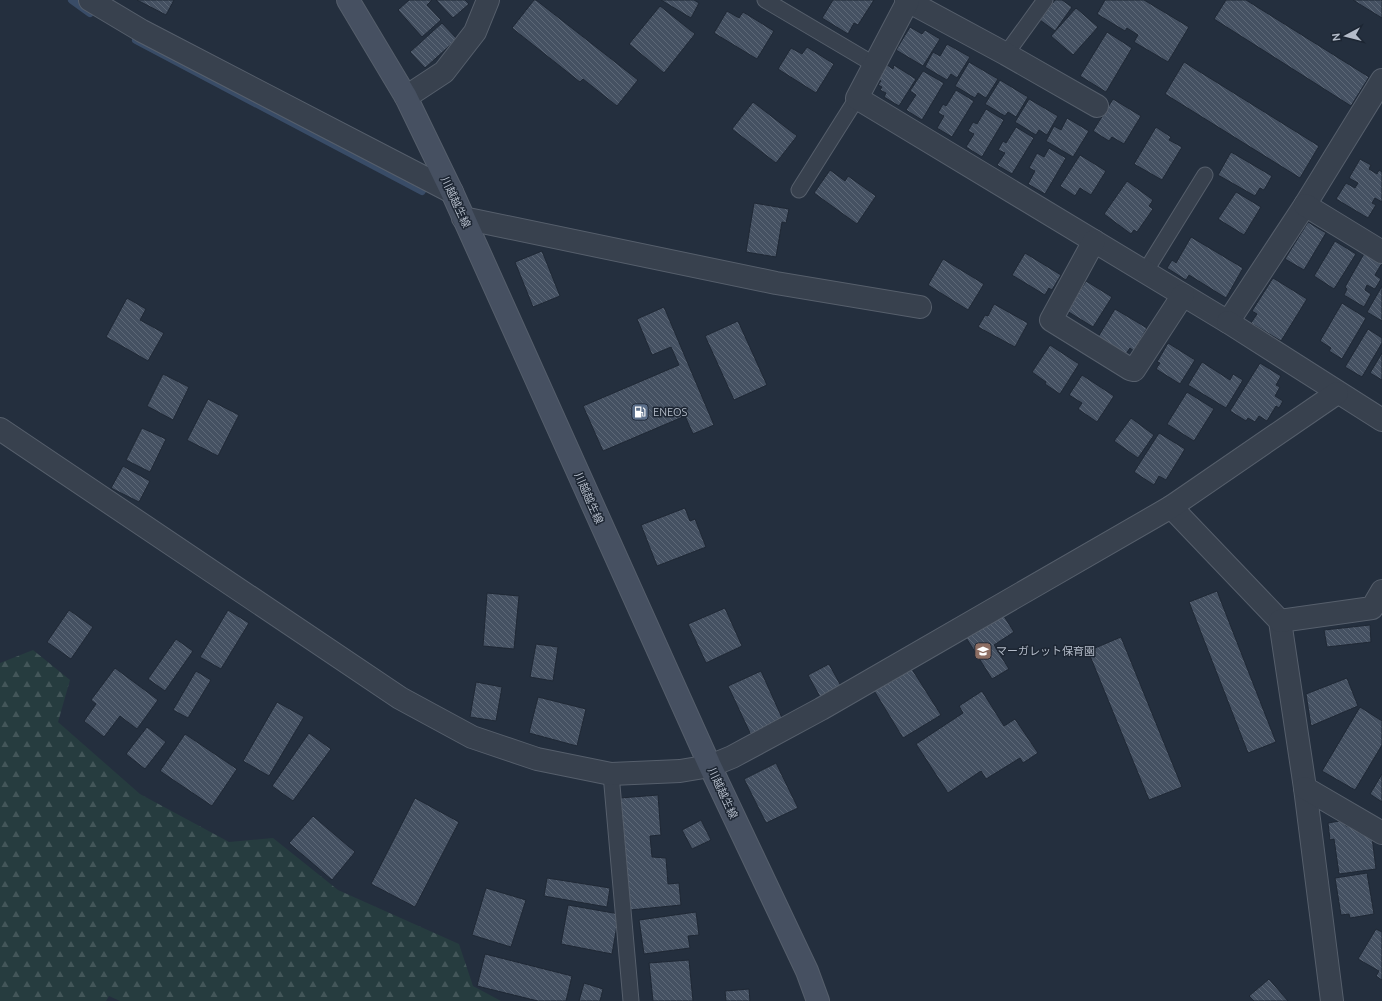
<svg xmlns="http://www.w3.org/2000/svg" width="1382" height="1001" viewBox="0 0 1382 1001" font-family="Ubuntu,'Noto Sans JP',sans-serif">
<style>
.forest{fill:url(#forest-firs)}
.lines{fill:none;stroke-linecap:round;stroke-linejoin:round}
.stream{stroke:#394c67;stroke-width:8}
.building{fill:url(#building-back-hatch);stroke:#1f2835}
.service-casing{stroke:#565f6c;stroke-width:17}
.minor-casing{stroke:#565f6c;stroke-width:24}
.tertiary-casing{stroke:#565f6c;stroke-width:24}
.secondary-casing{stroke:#565f6c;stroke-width:24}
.service{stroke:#38414e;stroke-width:15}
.minor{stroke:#38414e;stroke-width:22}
.tertiary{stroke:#38414e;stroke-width:22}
.secondary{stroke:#465061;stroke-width:22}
.labels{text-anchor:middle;stroke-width:3;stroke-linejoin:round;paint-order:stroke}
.street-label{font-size:11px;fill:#b4bcc9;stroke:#1d2633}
.poi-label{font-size:11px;fill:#b4bcc9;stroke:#1d2633;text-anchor:start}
</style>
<defs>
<pattern id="forest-firs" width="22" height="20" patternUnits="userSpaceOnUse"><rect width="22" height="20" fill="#263c3f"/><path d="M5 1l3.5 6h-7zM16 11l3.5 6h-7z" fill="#435659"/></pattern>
<pattern id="building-back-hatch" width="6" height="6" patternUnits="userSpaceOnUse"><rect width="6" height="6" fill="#455162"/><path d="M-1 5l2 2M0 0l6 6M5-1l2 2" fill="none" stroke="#5d6877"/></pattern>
</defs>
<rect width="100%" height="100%" fill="#242f3e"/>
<!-- forest -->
<path class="forest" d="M33,650L70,680L58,722L140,794L229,842L273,838L338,890L459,944L473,986L501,1001H120L109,996L106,1001H0V663Z"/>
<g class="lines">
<!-- stream -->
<g class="stream">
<path d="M72,0L90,13"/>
<path d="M136,40L422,191"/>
</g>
</g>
<!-- building -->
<g class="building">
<path d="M137,0H174L166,15Z"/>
<path d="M409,0H432L427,5L441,20L422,37L398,10Z"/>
<path d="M436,0H465L469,4L453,18Z"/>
<path d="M534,0H536L638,80L617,106L583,79L580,82L512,28Z"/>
<path d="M661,0H694L699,3L691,18Z"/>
<path d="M833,0H874L858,25L854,23L848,34L822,18Z"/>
<path d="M1055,0H1062L1072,7L1055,31L1040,20Z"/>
<path d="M1105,0H1144L1189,27L1168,62L1134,42L1138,35L1127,28L1125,31L1097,14Z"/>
<path d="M1226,0H1246L1369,77L1351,106L1214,19Z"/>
<path d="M1353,0H1382V18Z"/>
<path d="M660,6L695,34L664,73L629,44Z"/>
<path d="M1076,8L1098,27L1073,55L1051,36Z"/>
<path d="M727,11L739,18L743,12L774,31L757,59L714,33Z"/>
<path d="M442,23L457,39L425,68L410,52Z"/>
<path d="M910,27L922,34L925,30L940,39L923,66L896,50Z"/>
<path d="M1107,32L1132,48L1106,92L1080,76Z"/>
<path d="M947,44L970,57L957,78L951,74L947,80L925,67L933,52L940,56Z"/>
<path d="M807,47L834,64L816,93L778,69L791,48L802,54Z"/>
<path d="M969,62L998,79L986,98L978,93L975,98L955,86Z"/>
<path d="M1184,62L1319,146L1300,178L1165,94Z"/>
<path d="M884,63L893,69L894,65L916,79L899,106L884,97L886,93L880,90L882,87L878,85L881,81L874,78Z"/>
<path d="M923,71L944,83L922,120L906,110L916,95L910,91Z"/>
<path d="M1000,80L1028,97L1016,117L1008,112L1005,116L985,104Z"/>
<path d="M956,90L974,101L952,137L937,128L944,116L938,113L943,104L946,106Z"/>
<path d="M1029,99L1058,116L1047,135L1039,130L1036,135L1015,122Z"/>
<path d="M1113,99L1141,116L1124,144L1112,137L1109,141L1093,131Z"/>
<path d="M753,102L797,136L776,163L732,129Z"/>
<path d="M986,109L1004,120L982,157L966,147L974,134L968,131L973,122L977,124Z"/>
<path d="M1067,118L1089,131L1073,157L1046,141L1054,126L1061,130Z"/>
<path d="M1016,127L1034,138L1012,174L997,165L1005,153L998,150L1003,141L1006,143Z"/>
<path d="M1156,127L1171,137L1169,140L1182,147L1162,180L1134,164Z"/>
<path d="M1049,148L1066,158L1045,194L1028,184L1035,171L1029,168L1037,153L1044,157Z"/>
<path d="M1231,152L1272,176L1264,190L1260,188L1255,196L1218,175Z"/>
<path d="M1080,155L1106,171L1091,195L1080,188L1075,196L1060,186Z"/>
<path d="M1360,159L1371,165L1369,169L1377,174L1379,170L1382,172V202L1375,198L1372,203L1376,205L1368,218L1336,199L1346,183L1355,188L1358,183L1349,178Z"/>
<path d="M830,170L845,181L848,176L876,196L857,224L814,193Z"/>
<path d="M1127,181L1153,200L1149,206L1153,209L1137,232L1134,230L1131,234L1104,214Z"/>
<path d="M1236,192L1261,207L1244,235L1218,219Z"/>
<path d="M754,203L789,209L786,223L782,222L776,257L746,252Z"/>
<path d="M1308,222L1326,233L1304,270L1285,259Z"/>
<path d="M1191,237L1243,268L1226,298L1189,275L1186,280L1167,268L1172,260L1176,263Z"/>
<path d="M1335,241L1356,254L1334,289L1314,276Z"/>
<path d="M542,251L560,296L533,307L515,262Z"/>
<path d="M1365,252L1382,263L1375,275L1381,279L1375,289L1367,285L1365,290L1371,294L1364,307L1344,295L1347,289L1345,287Z"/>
<path d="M1025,253L1061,275L1052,290L1049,288L1045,295L1012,275Z"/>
<path d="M943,259L984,284L968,310L928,285Z"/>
<path d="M1273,278L1307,299L1281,341L1251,323L1257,314L1252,311Z"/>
<path d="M1086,281L1112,297L1093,327L1067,311Z"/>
<path d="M1382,286V321L1367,312Z"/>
<path d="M127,298L146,309L140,320L164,333L148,361L106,337Z"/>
<path d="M1342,303L1366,318L1342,359L1329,351L1331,348L1320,341Z"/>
<path d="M994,304L1028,323L1015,347L978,327L985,315L988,316Z"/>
<path d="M664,307L714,425L693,434L685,416L603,451L583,406L679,365L671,347L652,355L637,319Z"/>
<path d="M1115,309L1147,328L1134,351L1130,348L1126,354L1098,337Z"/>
<path d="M738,321L767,385L734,400L705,336Z"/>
<path d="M1368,329L1382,338V343L1362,377L1345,367Z"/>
<path d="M1168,343L1195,360L1180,384L1156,369L1160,363L1157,362Z"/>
<path d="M1050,345L1079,364L1060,394L1045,384L1046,382L1032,372Z"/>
<path d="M1382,353V380L1370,373Z"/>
<path d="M1202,362L1230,380L1233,374L1243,380L1226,408L1188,385Z"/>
<path d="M1260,363L1281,376L1276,385L1280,387L1275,396L1283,401L1279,408L1276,406L1267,421L1259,416L1255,422L1248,418L1246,421L1230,411Z"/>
<path d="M163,374L189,387L173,420L147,406Z"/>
<path d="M1082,375L1114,396L1097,422L1078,409L1082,403L1069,395Z"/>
<path d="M1187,392L1214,409L1194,441L1167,424Z"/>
<path d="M208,399L239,415L218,456L187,440Z"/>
<path d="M1131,418L1154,435L1138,458L1114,441Z"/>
<path d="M142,428L166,439L150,472L126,460Z"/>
<path d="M1159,433L1185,449L1166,480L1159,476L1154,485L1134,472Z"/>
<path d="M123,466L150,481L139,502L111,488Z"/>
<path d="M685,508L690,521L695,519L706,547L657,566L641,525Z"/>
<path d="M1217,591L1276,742L1248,753L1189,602Z"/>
<path d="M487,593L519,596L514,649L483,646Z"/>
<path d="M725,608L742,646L706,663L688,624Z"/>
<path d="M69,610L93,627L71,659L47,642Z"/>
<path d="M228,610L249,623L221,669L200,657Z"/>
<path d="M1002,613L1014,632L994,645L1009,669L992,679L965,636Z"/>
<path d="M1370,625L1371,642L1327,647L1324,630Z"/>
<path d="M1121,637L1182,787L1149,800L1088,651Z"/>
<path d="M176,639L193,651L165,691L148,679Z"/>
<path d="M536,644L558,647L553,681L530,677Z"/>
<path d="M829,664L841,686L820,697L808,675Z"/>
<path d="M910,666L941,715L903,738L873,689Z"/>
<path d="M115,668L158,700L137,729L120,716L104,737L84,721L96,704L91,700Z"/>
<path d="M196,671L211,680L188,718L173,710Z"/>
<path d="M761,671L783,720L751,735L728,686Z"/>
<path d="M1347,678L1358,706L1311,726L1306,694Z"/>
<path d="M476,682L502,687L496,721L470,717Z"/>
<path d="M982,691L1004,726L1015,719L1038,753L1023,763L1020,758L986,779L981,771L948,793L916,744L963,713L959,706Z"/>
<path d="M538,697L586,709L577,746L529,733Z"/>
<path d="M277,702L304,717L269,776L243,761Z"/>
<path d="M1360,707L1382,721V745L1355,790L1322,771Z"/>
<path d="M147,727L166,742L145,769L126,754Z"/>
<path d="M309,733L331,749L293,801L272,786Z"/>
<path d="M185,734L237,769L212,806L160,771Z"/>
<path d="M776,763L798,808L766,823L744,779Z"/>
<path d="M1382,774V802L1370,794Z"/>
<path d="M658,795L661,835L650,836L652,857L666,858L668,884L679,883L681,905L630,910L620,798Z"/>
<path d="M415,798L459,822L415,907L371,884Z"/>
<path d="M313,816L355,852L332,880L289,843Z"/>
<path d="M701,820L711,840L692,849L682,830Z"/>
<path d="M1345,820L1346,826L1357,825L1359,833L1368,832L1372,837L1376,869L1339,874L1334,839L1330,840L1328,823Z"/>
<path d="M1367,873L1374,914L1350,918L1349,914L1341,915L1335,878Z"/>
<path d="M547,878L610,888L607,907L544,896Z"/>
<path d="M486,888L526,900L511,947L472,935Z"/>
<path d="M568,905L619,914L612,954L561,944Z"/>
<path d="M696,912L699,935L688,936L690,948L644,954L639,920Z"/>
<path d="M1376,929L1382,932V980L1376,976L1379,971L1358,959Z"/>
<path d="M485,954L572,976L566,1001H538L477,986Z"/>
<path d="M689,960L693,1001H653L649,963Z"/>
<path d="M1269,979L1288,1001H1254L1249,996Z"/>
<path d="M584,983L603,989L600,1001H579Z"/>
<path d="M749,989L750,1001H726L725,991Z"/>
</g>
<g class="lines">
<defs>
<g id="service">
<path d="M765,0L875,65"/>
<path d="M1006,54L1045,0"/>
<path d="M799,190L857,98"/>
<path d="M1145,272L1205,175"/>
<path d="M611,774L631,1001"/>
</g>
<g id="minor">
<path d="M90,0L142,31L452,192"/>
<path d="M906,0L1006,54L1097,106"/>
<path d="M908,1L857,98L1228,322L1305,205L1382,80"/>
<path d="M406,97L444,72L475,32L488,0"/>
<path d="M1305,205L1382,252"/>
<path d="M463,218L776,283L920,307"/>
<path d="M1094,241L1051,320L1130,369L1134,370L1183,295"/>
<path d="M1228,322L1382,420"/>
<path d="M1171,507L1280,621L1305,788L1332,1001"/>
<path d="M1280,621L1372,608L1382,591"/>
<path d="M710,766L732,757L821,709L1171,507L1337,393"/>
<path d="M1305,788L1382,833"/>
</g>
<path id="tertiary" d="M0,429L400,698L472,737L537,759L611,774L680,771L710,766"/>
<path id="secondary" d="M348,0L406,97L452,192L710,766L807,971L818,1001"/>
</defs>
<!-- service casing -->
<use href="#service" class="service-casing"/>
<!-- minor casing -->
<use href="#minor" class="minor-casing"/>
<!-- tertiary casing -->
<use href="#tertiary" class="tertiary-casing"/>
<!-- secondary casing -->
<use href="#secondary" class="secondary-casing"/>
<!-- service -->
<use href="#service" class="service"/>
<!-- minor -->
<use href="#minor" class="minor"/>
<!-- tertiary -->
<use href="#tertiary" class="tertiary"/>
<!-- secondary -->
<use href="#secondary" class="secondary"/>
</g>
<!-- icons -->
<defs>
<symbol id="fuel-square" viewBox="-11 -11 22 22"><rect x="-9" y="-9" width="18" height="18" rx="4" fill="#5c6f8a" stroke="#1d2633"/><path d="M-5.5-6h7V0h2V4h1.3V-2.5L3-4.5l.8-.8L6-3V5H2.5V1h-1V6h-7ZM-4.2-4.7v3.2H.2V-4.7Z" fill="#fff"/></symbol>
<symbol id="school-square" viewBox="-11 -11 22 22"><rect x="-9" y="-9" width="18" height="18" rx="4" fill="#8d6e63" stroke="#1d2633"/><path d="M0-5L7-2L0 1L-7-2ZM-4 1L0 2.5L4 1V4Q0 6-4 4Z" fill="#fff"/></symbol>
</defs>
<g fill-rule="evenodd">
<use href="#fuel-square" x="630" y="402" width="20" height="20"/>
<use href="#school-square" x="973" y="641" width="20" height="20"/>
</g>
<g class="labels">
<!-- street labels -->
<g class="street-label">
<text transform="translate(456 202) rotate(65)" y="4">川越越生線</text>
<text transform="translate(589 498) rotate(66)" y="4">川越越生線</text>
<text transform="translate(723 793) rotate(65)" y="4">川越越生線</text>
</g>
<!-- poi labels -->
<g class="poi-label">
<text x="653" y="416">ENEOS</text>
<text x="996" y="655">マーガレット保育園</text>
</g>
</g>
<!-- north arrow -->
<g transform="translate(1346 36) rotate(263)" stroke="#1d2633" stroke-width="3" paint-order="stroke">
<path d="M0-3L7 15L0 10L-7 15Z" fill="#b4bcc9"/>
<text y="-6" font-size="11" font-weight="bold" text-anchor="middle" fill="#b4bcc9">N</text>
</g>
</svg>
